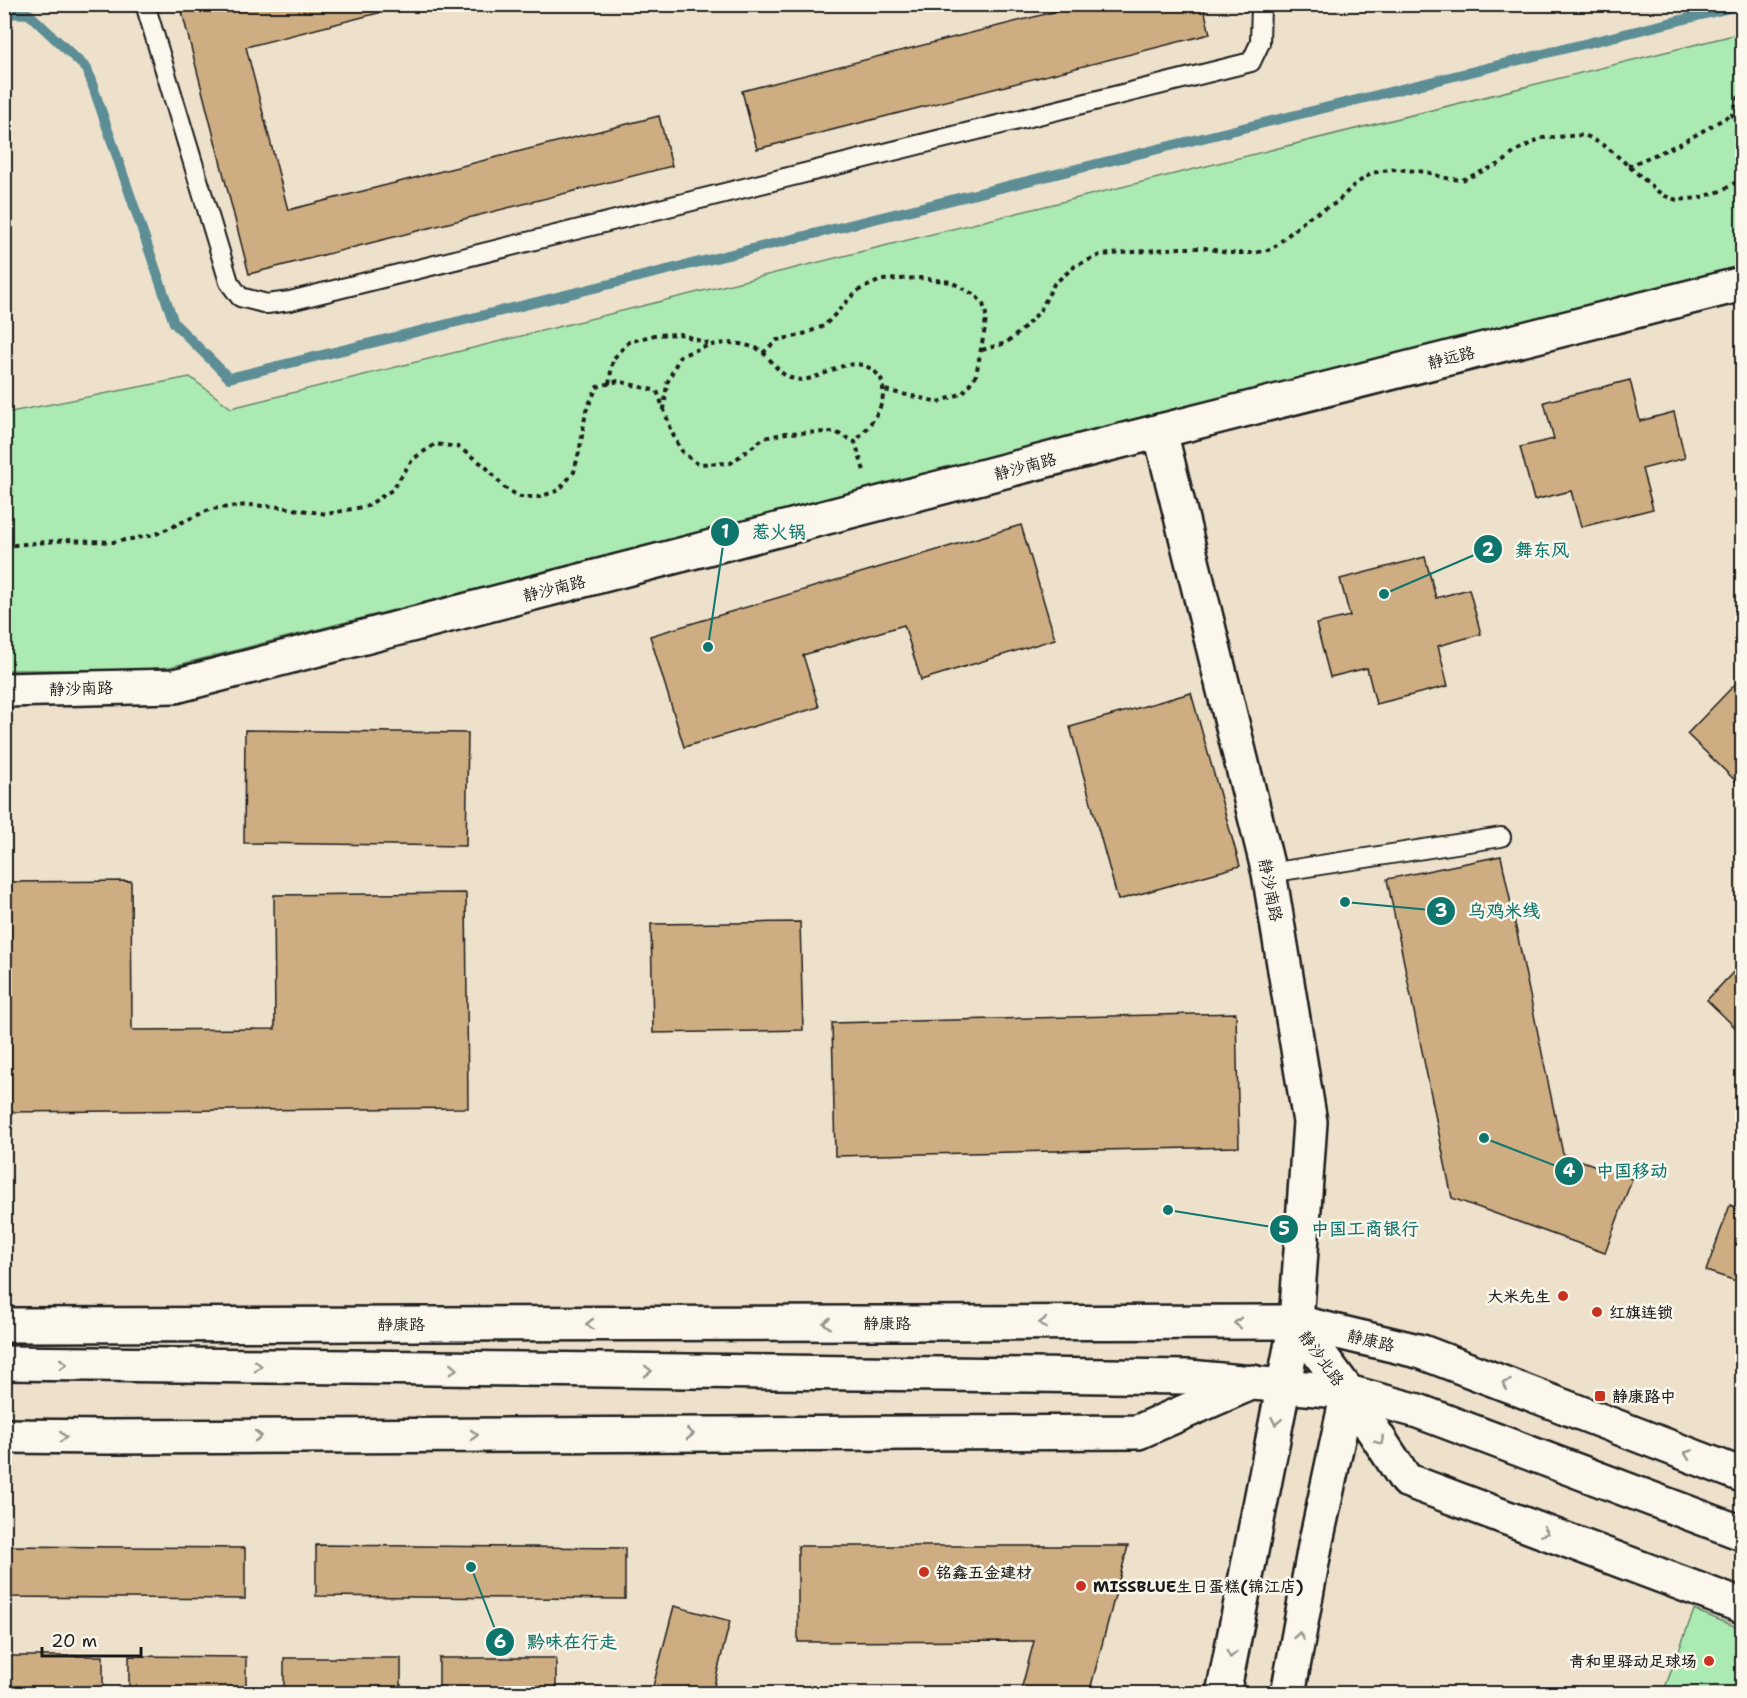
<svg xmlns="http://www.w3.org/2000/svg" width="1747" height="1698" viewBox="0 0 1747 1698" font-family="'Shantell Sans','LXGW WenKai TC',sans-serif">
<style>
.green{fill:#abeab2;stroke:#648367;stroke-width:1.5}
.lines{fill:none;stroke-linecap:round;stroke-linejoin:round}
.stream{stroke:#5d8d95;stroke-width:10}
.building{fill:#cdad81;stroke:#1c1c1c;stroke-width:1.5}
.service-casing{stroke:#1c1c1c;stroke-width:22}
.minor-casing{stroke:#1c1c1c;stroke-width:38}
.tertiary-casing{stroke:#1c1c1c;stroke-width:38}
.secondary-casing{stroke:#1c1c1c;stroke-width:38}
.path{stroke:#1c1c1c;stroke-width:4;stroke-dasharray:4.5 4.5;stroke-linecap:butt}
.service{stroke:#fbf7ec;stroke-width:18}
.minor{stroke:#fbf7ec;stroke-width:33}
.tertiary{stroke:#fbf7ec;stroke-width:33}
.secondary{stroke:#fbf7ec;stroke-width:33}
.oneway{stroke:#97948e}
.poi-dot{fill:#c8321e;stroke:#fbf7ec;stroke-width:2}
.labels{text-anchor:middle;stroke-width:5;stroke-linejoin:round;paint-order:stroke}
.street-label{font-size:16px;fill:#1c1c1c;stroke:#fbf7ec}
.poi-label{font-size:16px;font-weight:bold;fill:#1c1c1c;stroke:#fbf7ec;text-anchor:start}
.leader{fill:none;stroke:#0f766e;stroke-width:2}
.callout-dot{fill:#0f766e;stroke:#fbf7ec;stroke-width:2}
.mark-label{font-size:18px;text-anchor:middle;font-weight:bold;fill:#fff}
.callout-label{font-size:18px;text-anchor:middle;font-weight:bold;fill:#0f766e;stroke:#fbf7ec;stroke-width:5;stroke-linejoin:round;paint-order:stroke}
</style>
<rect width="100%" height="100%" fill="#ede1cc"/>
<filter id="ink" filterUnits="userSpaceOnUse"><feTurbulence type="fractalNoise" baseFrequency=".0167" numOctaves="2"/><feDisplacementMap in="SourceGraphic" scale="12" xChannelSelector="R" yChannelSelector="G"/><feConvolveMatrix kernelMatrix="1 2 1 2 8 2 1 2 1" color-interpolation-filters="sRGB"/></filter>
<g filter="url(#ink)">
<!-- green -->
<g class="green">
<path d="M1742,33V266L166,668L125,670H5V413L190,377L231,408Z"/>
<path d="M1694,1610L1742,1629V1693H1663Z"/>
</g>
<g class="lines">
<!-- stream -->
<path class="stream" d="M4,13L29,14L87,69L174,323L229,378L1742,5"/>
</g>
<!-- building -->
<g class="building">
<path d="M210,4H397L398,8L246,47L288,210L659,116L672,166L249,274L182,12Z"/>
<path d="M1085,4H1203L1210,34L757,149L742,91Z"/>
<path d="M1630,380L1640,421L1674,412L1685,458L1642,469L1653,509L1581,527L1571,491L1534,500L1520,447L1554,439L1544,402Z"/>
<path d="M1021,525L1055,639L921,680L904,625L803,655L819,707L684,747L650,636Z"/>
<path d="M1425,557L1436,598L1469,589L1481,634L1438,646L1448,686L1376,704L1367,668L1330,677L1316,624L1350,616L1340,579Z"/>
<path d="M1742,677V787L1687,734Z"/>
<path d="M1191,693L1240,866L1118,900L1070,727Z"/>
<path d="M245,730L468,733L466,846L244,843Z"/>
<path d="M1501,856L1563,1154L1632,1179L1605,1253L1452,1198L1387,879Z"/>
<path d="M131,881L132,1030L275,1029L274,895L466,893L468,1108L4,1112V882Z"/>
<path d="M800,922L803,1030L653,1033L651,924Z"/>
<path d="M1742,963V1034L1707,1000Z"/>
<path d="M1236,1013L1239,1147L835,1156L832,1023Z"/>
<path d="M1730,1205L1742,1210V1283L1706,1271Z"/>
<path d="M316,1545L625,1548V1599L316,1596Z"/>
<path d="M4,1546L245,1548V1599L4,1597Z"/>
<path d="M798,1546H1128L1089,1694H1020L1034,1641L798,1642Z"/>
<path d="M674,1606L730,1621L712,1694H651Z"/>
<rect x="4" y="1656" width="99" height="38"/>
<path d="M129,1656L246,1657V1694H129Z"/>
<rect x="284" y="1658" width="117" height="36"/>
<rect x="439" y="1658" width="117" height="36"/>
<path d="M1433,1687L1464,1694H1432Z"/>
</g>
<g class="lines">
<defs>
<g id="service">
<path d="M145,4L229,282L240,297L267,304L290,301L1251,62L1260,43L1261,4"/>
<path d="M1269,873L1501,837"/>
</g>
<g id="minor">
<path d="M1160,431L1269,873L1310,1122L1296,1322"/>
<path d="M4,690L175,686L1097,447L1742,284"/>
<path d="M1348,1392L1406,1480L1742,1606"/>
<path d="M4,1436L107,1437L1138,1432L1253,1382"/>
</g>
<g id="tertiary">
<path d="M1223,1694L1296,1322"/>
<path d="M1288,1694L1315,1546L1348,1392L1296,1322"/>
</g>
<g id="secondary">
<path d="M4,1325L1296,1322L1422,1352L1742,1475"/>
<path d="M4,1363L1189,1377L1348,1392L1418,1411L1742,1533"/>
</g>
</defs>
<!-- service casing -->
<use href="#service" class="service-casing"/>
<!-- minor casing -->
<use href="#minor" class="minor-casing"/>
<!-- tertiary casing -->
<use href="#tertiary" class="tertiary-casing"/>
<!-- secondary casing -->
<use href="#secondary" class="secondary-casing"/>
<!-- path -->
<g class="path">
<path d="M1742,88L1732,114L1742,131"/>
<path d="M1628,166L1680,144L1732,114"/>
<path d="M982,350L1006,343L1021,331L1040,311L1054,284L1075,266L1100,255L1180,248H1205L1228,253H1254L1272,249L1309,217L1336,203L1354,185L1372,173L1394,169L1427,172L1444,178L1462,180L1502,163L1516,151L1541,138L1585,135L1608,148L1662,195L1677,200L1699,198L1721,191L1740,180L1742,174"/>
<path d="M763,353L777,340L798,336L824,326L857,291L881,280L921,278L951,282L975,295L983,304L986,314L985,328L976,375L963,393L939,402L884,390"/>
<path d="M609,384L613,359L629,342L654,335L680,334L709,344"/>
<path d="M664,410L667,383L680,356C706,346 724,338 752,347C753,347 759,349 760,350C771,358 778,374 791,378C819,388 846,349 874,371C878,375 881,376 882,382C888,406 870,425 855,442"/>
<path d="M4,546L67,540L113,542L154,535L211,509L248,505L281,507L327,514L367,506L392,490L413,459L435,444L458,447L485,466L505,488L520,497H539L559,490L574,472L580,448L586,411L597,387L618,381L657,391L674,437L683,453L698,464L731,463L764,438L786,433L835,432L855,442L865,474"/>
</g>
<!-- service -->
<use href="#service" class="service"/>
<!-- minor -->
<use href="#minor" class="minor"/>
<!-- tertiary -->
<use href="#tertiary" class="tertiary"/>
<!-- secondary -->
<use href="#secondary" class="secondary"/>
</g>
<!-- one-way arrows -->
<defs><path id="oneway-chevron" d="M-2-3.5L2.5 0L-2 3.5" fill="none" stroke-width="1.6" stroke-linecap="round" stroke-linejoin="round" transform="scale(1.5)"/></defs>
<g class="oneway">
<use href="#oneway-chevron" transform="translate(827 1323) rotate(180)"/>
<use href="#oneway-chevron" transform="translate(1043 1323) rotate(180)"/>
<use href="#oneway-chevron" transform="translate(1238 1323) rotate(180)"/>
<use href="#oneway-chevron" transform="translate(590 1324) rotate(180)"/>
<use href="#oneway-chevron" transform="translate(63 1364) rotate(1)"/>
<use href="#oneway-chevron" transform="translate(258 1366) rotate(1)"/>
<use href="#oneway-chevron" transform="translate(453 1369) rotate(1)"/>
<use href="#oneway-chevron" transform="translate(648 1371) rotate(1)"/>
<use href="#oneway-chevron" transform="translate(1506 1384) rotate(-159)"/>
<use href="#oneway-chevron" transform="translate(1276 1421) rotate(101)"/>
<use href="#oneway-chevron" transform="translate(690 1434)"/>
<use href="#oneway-chevron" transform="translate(474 1435)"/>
<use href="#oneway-chevron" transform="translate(258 1436)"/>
<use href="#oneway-chevron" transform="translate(63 1437) rotate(1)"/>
<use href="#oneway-chevron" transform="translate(1380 1441) rotate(56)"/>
<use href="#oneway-chevron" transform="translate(1688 1454) rotate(-159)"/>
<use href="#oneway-chevron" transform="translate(1545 1532) rotate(20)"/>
<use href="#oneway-chevron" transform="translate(1299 1636) rotate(-80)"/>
<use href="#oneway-chevron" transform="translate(1231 1654) rotate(101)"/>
</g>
</g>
<!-- markers -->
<g class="poi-dot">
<circle cx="1563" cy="1296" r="6"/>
<circle cx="1597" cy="1312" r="6"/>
<rect x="1594" y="1390" width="12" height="12" rx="3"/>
<circle cx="924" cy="1572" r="6"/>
<circle cx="1081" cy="1586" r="6"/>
<circle cx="1709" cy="1661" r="6"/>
</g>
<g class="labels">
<!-- street labels -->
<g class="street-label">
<text transform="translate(1451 357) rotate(-14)" y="6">静远路</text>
<text transform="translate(1025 466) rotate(-15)" y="6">静沙南路</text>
<text transform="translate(554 588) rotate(-14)" y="6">静沙南路</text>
<text transform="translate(81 688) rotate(-2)" y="6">静沙南路</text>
<text transform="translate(1271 890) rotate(79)" y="6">静沙南路</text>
<text x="887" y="1329">静康路</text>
<text x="401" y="1330">静康路</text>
<text transform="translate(1371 1340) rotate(13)" y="6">静康路</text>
<text transform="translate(1322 1358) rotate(54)" y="6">静沙北路</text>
</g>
<!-- poi labels -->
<g class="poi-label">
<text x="1551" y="1302" text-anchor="end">大米先生</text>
<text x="1609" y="1318">红旗连锁</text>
<text x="1612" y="1402">静康路中</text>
<text x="936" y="1578">铭鑫五金建材</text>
<text x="1093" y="1592">MISSBLUE生日蛋糕(锦江店)</text>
<text x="1697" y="1667" text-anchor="end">青和里驿动足球场</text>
</g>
</g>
<!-- callouts -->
<path class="leader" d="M708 647L725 532M1384 594L1488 549M1345 902L1441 911M1484 1138L1569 1171M1168 1210L1284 1229M471 1567L500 1642"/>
<g class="callout-dot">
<circle cx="708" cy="647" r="6"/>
<circle cx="1384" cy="594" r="6"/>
<circle cx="1345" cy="902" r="6"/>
<circle cx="1484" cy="1138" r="6"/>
<circle cx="1168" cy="1210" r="6"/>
<circle cx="471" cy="1567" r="6"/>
<circle cx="725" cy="532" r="15"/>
<circle cx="1488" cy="549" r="15"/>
<circle cx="1441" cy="911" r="15"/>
<circle cx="1569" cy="1171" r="15"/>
<circle cx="1284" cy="1229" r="15"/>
<circle cx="500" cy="1642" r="15"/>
</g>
<g class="mark-label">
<text x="725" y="538">1</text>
<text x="1488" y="556">2</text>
<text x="1441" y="917">3</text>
<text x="1569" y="1177">4</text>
<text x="1284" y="1235">5</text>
<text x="500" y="1648">6</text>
</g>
<g class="callout-label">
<text x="779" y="538">惹火锅</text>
<text x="1542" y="556">舞东风</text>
<text x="1504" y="917">乌鸡米线</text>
<text x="1632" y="1177">中国移动</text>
<text x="1365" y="1235">中国工商银行</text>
<text x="572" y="1648">黔味在行走</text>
</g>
<!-- margin -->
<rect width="1747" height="1698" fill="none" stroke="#fbf7ec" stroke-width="24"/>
<rect x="12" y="12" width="1723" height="1674" fill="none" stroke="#1c1c1c" stroke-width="2" filter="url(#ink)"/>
<!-- scale -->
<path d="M42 1647v9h99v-9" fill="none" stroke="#1c1c1c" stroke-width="3"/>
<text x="51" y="1647" font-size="18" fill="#1c1c1c" stroke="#fbf7ec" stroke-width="4.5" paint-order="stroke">20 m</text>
</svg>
